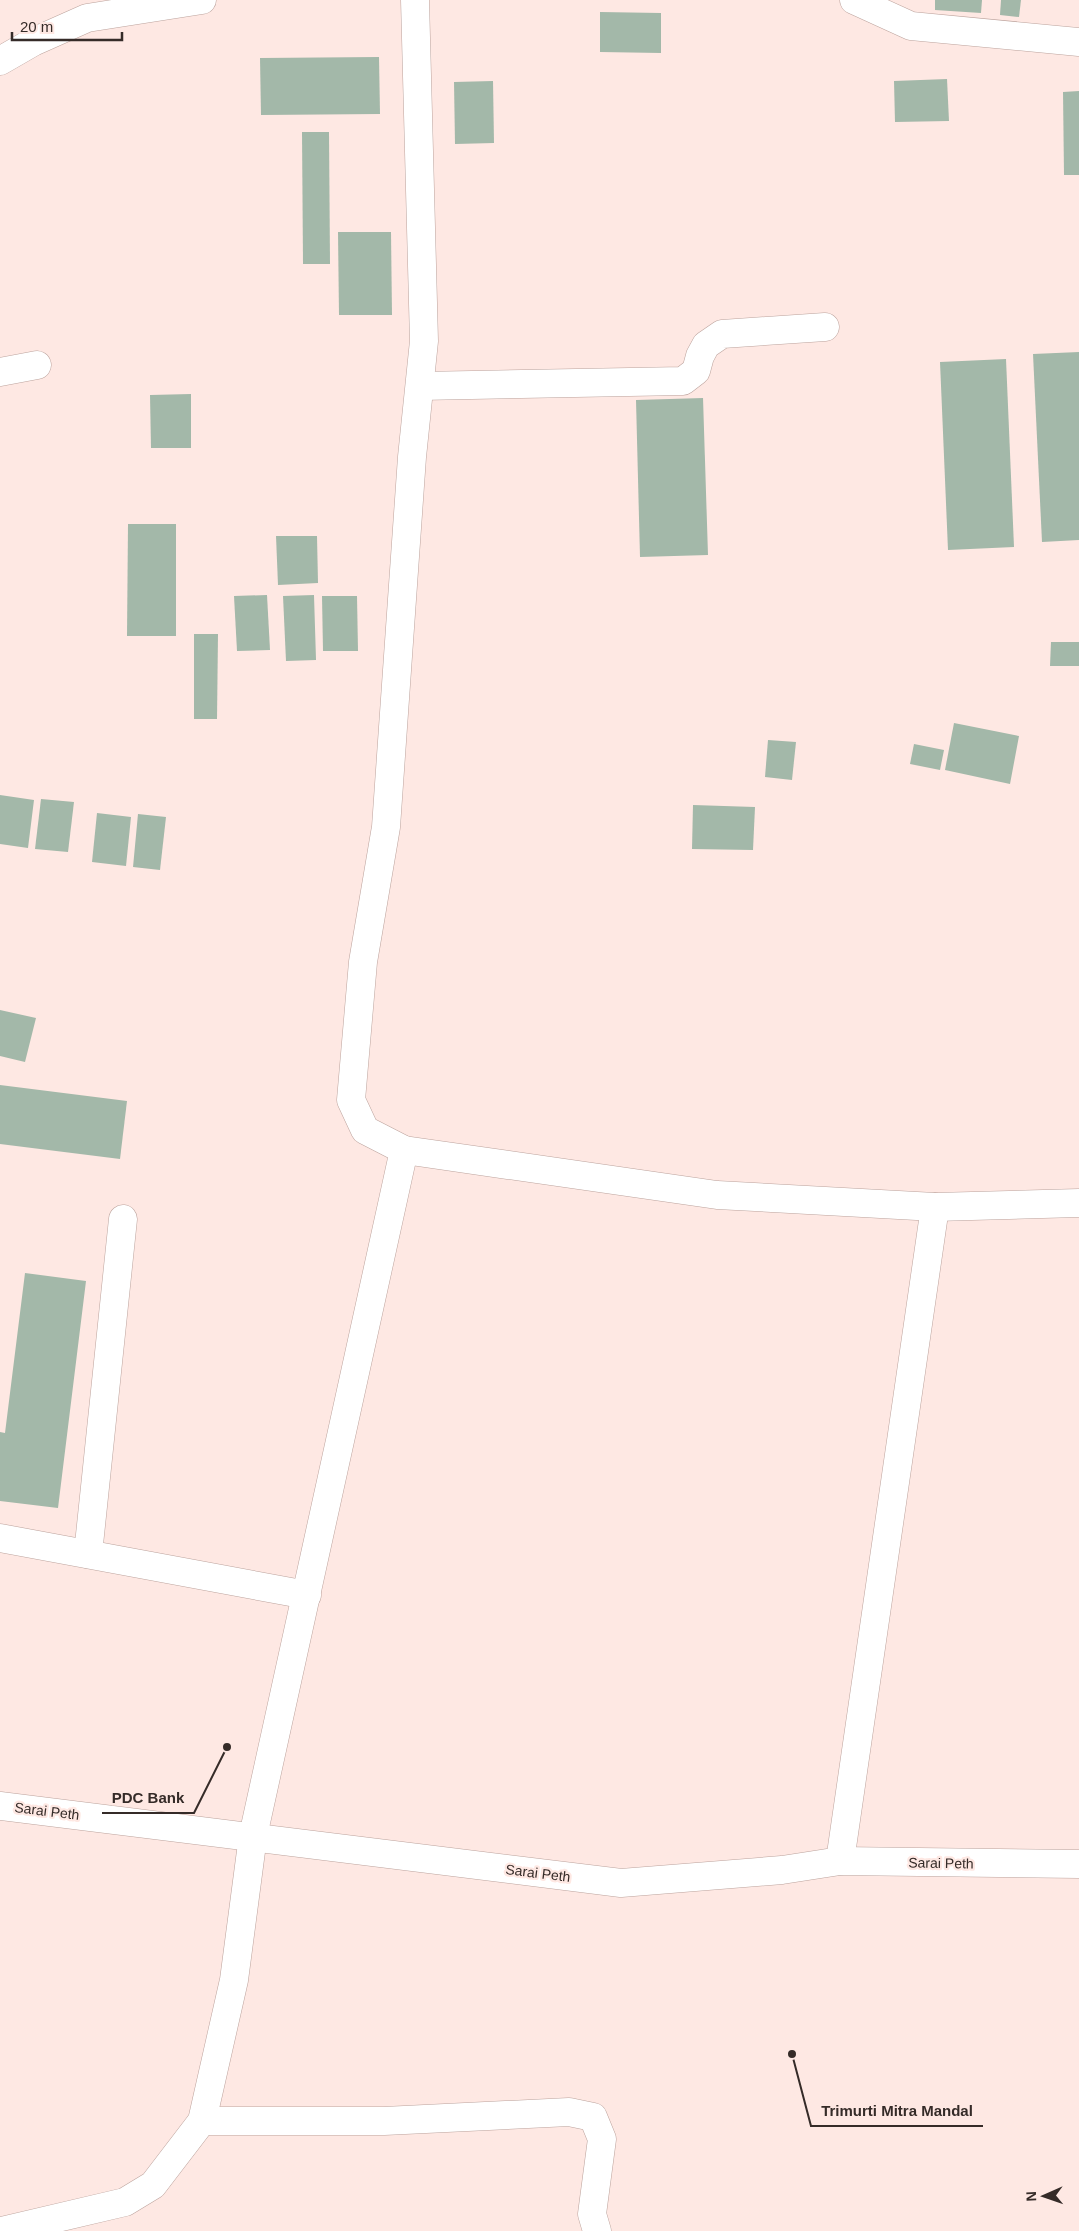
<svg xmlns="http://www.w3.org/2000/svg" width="1079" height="2231" viewBox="0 0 1079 2231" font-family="Arial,sans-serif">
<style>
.building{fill:#a3b8a9}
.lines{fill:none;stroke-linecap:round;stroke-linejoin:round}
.minor-casing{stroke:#bca39d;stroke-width:29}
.minor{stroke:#fff;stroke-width:28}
.labels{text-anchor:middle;stroke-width:4.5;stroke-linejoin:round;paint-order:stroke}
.street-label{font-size:14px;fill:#352b28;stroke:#fee8e3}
.leader{fill:none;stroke:#352b28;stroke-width:2}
.callout-dot{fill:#352b28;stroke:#fee8e3;stroke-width:2}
.callout-label{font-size:15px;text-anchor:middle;font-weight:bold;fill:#352b28;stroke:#fee8e3;stroke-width:4.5;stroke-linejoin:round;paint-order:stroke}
</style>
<rect width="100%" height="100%" fill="#fee8e3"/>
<!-- building -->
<g class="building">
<path d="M935,0H982L981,13L935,10Z"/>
<path d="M1001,0H1021L1019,17L1000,15Z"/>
<path d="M600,12L661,13V53L600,52Z"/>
<path d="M379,57L380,114L261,115L260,58Z"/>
<path d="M947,79L949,121L895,122L894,81Z"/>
<path d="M493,81L494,143L455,144L454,82Z"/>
<path d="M1079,91V175H1064L1063,92Z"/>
<path d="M302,132H329L330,264H303Z"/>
<path d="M338,232H391L392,315H339Z"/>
<path d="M1079,352V540L1042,542L1033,354Z"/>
<path d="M1006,359L1014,547L948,550L940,362Z"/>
<path d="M191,394V448H151L150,395Z"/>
<path d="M703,398L708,555L640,557L636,400Z"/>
<path d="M128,524H176V636H127Z"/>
<path d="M276,536H317L318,583L278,585Z"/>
<path d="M267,595L270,650L237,651L234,596Z"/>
<path d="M314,595L316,660L286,661L283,596Z"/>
<path d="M322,596H357L358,651H323Z"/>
<path d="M194,634H218L217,719H194Z"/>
<path d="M1051,642H1079V666H1050Z"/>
<path d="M954,723L1019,736L1010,784L945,770Z"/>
<path d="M768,740L796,742L792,780L765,777Z"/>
<path d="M914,744L944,750L940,770L910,764Z"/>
<path d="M0,795L34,800L28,848L0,844Z"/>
<path d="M41,799L74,802L68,852L35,849Z"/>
<path d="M693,805L755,807L753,850L692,849Z"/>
<path d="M97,813L131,817L126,866L92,862Z"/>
<path d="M138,814L166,817L160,870L133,867Z"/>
<path d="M0,1010L36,1018L25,1062L0,1056Z"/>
<path d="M0,1085L127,1101L120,1159L0,1144Z"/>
<path d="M25,1273L86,1281L58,1508L0,1501V1432L5,1433Z"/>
</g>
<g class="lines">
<defs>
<g id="minor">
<path d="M415,0L424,341L412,457L386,827L363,962L351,1100L365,1130L404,1150L717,1195L935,1207L1079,1203"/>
<path d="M854,0L911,26L1079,42"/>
<path d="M0,61L33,42L87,18L202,0"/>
<path d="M0,372L37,365"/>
<path d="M420,386L683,381L696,371L700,356L706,345L722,334L825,327"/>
<path d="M0,1538L307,1595"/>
<path d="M88,1554L123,1219"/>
<path d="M0,1806L621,1883L782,1870L840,1861L1079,1864"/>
<path d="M840,1861L935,1207"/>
<path d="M202,2121H384L569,2112L593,2117L602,2139L592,2214L597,2231"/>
<path d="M2,2231L125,2202L153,2185L202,2121L234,1980L253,1836L404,1150"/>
</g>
</defs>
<!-- minor casing -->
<use href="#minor" class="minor-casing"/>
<!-- minor -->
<use href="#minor" class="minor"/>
</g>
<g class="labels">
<!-- street labels -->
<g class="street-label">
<text transform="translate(47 1811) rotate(7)" y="5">Sarai Peth</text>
<text transform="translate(941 1863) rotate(1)" y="5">Sarai Peth</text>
<text transform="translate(538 1873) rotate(7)" y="5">Sarai Peth</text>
</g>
</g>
<!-- callouts -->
<path class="leader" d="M227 1747L194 1813H102M792 2054L811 2126H983"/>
<g class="callout-dot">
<circle cx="227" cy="1747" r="5"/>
<circle cx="792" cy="2054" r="5"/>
</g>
<g class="callout-label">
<text x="148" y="1803">PDC Bank</text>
<text x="897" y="2116">Trimurti Mitra Mandal</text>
</g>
<!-- north arrow -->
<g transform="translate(1044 2196) rotate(268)" stroke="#fee8e3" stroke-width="4" paint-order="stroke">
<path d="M0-4L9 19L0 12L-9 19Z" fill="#352b28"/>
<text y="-8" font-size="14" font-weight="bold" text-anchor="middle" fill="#352b28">N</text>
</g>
<!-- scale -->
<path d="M12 32v8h110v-8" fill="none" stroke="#352b28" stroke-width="2.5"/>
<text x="20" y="32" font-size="15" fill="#352b28" stroke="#fee8e3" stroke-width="4" paint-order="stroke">20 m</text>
</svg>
